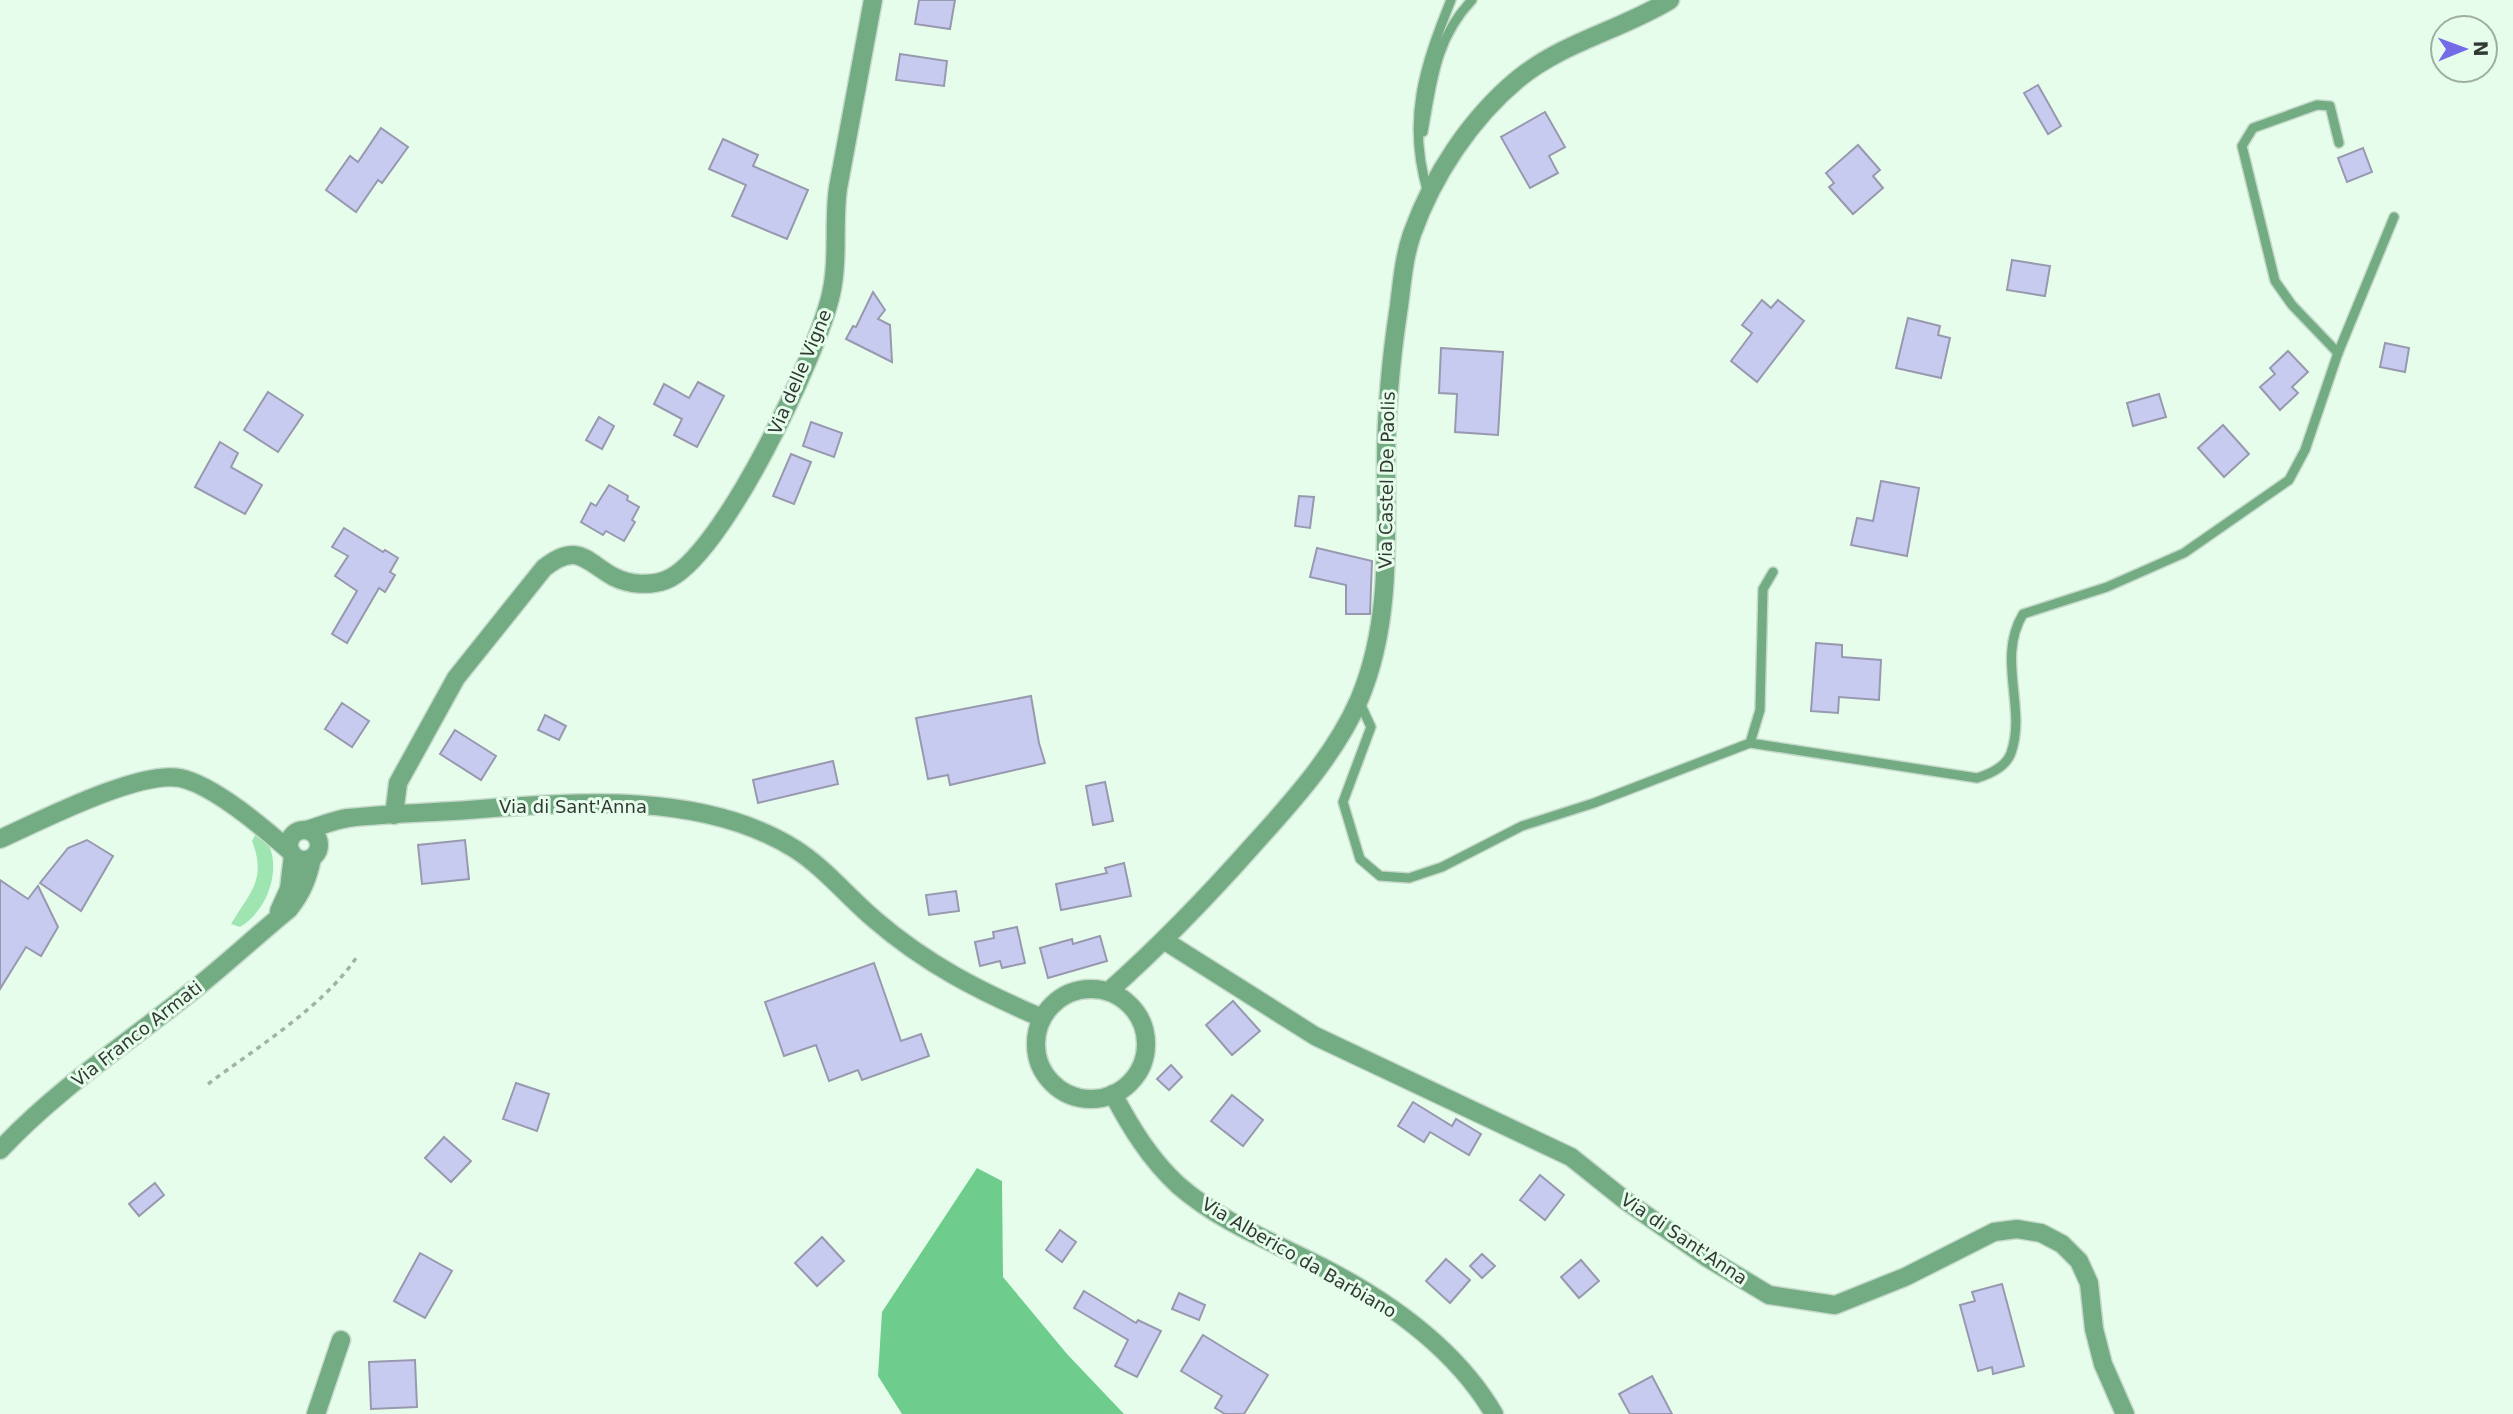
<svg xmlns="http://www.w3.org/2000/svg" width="2513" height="1414" viewBox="0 0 2513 1414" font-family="'DejaVu Sans',sans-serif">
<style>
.green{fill:#9ee5b2}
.forest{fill:#6ecd8d}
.building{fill:#c8cbf0;stroke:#9899af;stroke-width:2}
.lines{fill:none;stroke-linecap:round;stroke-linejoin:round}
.service-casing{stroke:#c6dacb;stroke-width:12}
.minor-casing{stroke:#c6dacb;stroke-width:21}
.path{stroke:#a2b2a5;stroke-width:3.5;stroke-dasharray:5 5;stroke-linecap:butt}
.service{stroke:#73ac83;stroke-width:9}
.minor{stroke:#73ac83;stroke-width:18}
.labels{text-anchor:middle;stroke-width:6;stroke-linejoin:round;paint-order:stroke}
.street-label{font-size:18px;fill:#313933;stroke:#e7fdec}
</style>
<rect width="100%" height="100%" fill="#e7fdec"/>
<!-- green -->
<path class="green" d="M258,830C287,856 271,909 240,927L231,924C250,892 267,880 252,841Z"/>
<!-- forest -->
<path class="forest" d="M977,1168L1002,1181L1003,1277L1067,1354L1124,1414H902L878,1376L882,1312Z"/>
<!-- building -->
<g class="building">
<path d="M919,0H955L950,29L915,24Z"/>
<path d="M900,54L947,61L944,86L896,80Z"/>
<path d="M2038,85L2061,126L2048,134L2024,93Z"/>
<path d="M1545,112L1565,147L1549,156L1558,173L1530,188L1501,137Z"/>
<path d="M381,128L408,147L382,183L378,180L356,212L326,190L350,156L358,162Z"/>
<path d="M723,139L758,155L753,166L808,190L787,239L732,216L746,185L709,169Z"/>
<path d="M1858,145L1880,170L1873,176L1883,188L1853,214L1829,187L1834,183L1826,173Z"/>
<path d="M2363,148L2372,172L2347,182L2338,158Z"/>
<path d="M2012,260L2050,266L2045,296L2007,290Z"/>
<path d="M873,292L885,310L878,319L890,325L892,362L846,339L853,326L856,327Z"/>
<path d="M1762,300L1771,308L1778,300L1804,321L1757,382L1731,361L1752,333L1742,325Z"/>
<path d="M1908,318L1940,326L1938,335L1950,338L1941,378L1896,368Z"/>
<path d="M2385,343L2409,348L2405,372L2380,367Z"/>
<path d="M1441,348L1503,352L1498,435L1455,432L1457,394L1439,393Z"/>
<path d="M2288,351L2308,372L2292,387L2298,393L2280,410L2260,387L2275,374L2270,368Z"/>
<path d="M698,382L724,396L697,447L674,435L682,419L654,404L664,384L689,398Z"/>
<path d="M268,392L303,415L278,452L244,430Z"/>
<path d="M2159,394L2166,417L2133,426L2127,403Z"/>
<path d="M599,417L614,426L602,449L586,440Z"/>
<path d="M811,422L842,433L834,457L803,446Z"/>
<path d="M2223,425L2249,454L2224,477L2198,448Z"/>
<path d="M220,442L238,453L231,467L262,485L245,514L195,487Z"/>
<path d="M791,454L811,462L794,504L773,496Z"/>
<path d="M1881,481L1919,488L1907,556L1851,545L1857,518L1873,521Z"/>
<path d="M609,485L628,496L627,500L639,507L632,520L635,522L624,541L606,531L603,535L581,522L591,503L596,506Z"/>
<path d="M1299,496L1314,497L1310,528L1295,526Z"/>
<path d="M344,528L383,552L385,550L398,558L390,572L395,575L385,592L379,588L347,643L332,634L357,591L335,576L348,556L332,547Z"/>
<path d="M1317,548L1372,561L1370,614H1346V585L1310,577Z"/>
<path d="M1816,643L1842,645V657L1881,660L1879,700L1839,697L1838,713L1811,711Z"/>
<path d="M1031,696L1039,743L1045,763L950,785L948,775L928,779L916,718Z"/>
<path d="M342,703L369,721L352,747L325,729Z"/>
<path d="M545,715L566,726L559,740L538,730Z"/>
<path d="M455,730L496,756L481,780L440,754Z"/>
<path d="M833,761L838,784L758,803L753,780Z"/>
<path d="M1105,782L1113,821L1093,825L1086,786Z"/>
<path d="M87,840L113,856L81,911L40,883L68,848Z"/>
<path d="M465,840L469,879L422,884L418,845Z"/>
<path d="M1124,863L1131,896L1061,910L1056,884L1107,873L1105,868Z"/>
<path d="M0,880L28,899L38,886L58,927L41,956L26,947L0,989Z"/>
<path d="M956,891L959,911L929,915L926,895Z"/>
<path d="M1017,927L1025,963L1002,968L1000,961L980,966L975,942L994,938L993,932Z"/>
<path d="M1100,936L1107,961L1048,978L1040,948L1072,939L1073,944Z"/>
<path d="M874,963L901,1041L921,1034L929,1056L862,1080L858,1070L829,1081L816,1045L784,1056L765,1002Z"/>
<path d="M1233,1001L1260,1031L1232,1055L1206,1025Z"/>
<path d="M1171,1065L1182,1077L1169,1090L1157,1079Z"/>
<path d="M516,1083L549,1094L537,1131L503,1119Z"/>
<path d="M1232,1095L1263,1120L1243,1146L1211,1121Z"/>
<path d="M1413,1102L1452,1126L1456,1119L1481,1134L1469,1155L1430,1132L1424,1142L1398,1126Z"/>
<path d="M444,1137L471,1161L451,1182L425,1158Z"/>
<path d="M1540,1175L1564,1195L1545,1220L1520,1200Z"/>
<path d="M155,1183L164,1195L139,1216L129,1204Z"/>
<path d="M1060,1230L1076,1242L1062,1262L1046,1250Z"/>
<path d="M822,1237L844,1261L817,1286L795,1263Z"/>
<path d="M420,1253L452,1271L425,1318L394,1301Z"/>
<path d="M1482,1254L1495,1266L1482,1278L1470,1266Z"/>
<path d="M1446,1259L1470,1280L1450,1303L1426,1281Z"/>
<path d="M1581,1260L1599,1281L1579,1298L1561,1277Z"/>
<path d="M2002,1284L2024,1366L1993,1374L1992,1367L1978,1371L1960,1305L1975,1301L1972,1292Z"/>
<path d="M1084,1291L1136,1323L1138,1320L1161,1331L1137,1377L1115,1366L1128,1340L1074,1308Z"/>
<path d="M1179,1293L1205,1305L1199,1320L1172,1309Z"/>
<path d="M1203,1335L1268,1375L1244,1414H1225L1215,1408L1222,1396L1181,1371Z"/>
<path d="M415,1360L417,1407L371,1409L369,1362Z"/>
<path d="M1652,1376L1672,1414H1630L1619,1394Z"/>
</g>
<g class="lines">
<defs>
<g id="service">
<path d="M1423,132C1432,82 1435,39 1472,0"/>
<path d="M1428,193C1406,120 1424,67 1451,0"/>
<path d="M2338,353L2292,305L2275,281L2242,146L2253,128L2317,105L2330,106L2339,143"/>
<path d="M1359,701L1371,727L1343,802L1360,859L1380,876L1409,878L1442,867L1522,826L1594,803L1750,743L1760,710L1763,589L1773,572"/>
<path d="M1750,743L1977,778C1990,774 2006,767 2011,753C2027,708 1996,659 2023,614L2107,587L2184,553L2289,480L2305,450L2338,353L2394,217"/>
</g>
<g id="minor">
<path d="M394,815L398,783L456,678L544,568C578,541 586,562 614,577C630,585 650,586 666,580C722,558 818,353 831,294C839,259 833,223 838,188L873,0"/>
<path d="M307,830C320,826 334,820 348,818C383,814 418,813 453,811C562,803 698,788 795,849C825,868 847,896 874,919C926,964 979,991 1042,1018"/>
<circle cx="304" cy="845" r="15"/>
<path d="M0,839C40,821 139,770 180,778C214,785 265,829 291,852"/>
<path d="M279,911L289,889L293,855"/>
<path d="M1165,941L1315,1036L1571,1157L1626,1201L1706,1257L1769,1295L1835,1305L1905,1277L1994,1232L2017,1229L2041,1233L2062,1244L2079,1261L2089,1283L2094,1329L2103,1364L2125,1414"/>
<circle cx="1091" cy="1044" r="55"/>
<path d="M1109,991C1162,944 1208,896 1255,843C1294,800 1336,753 1359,700C1391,625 1386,543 1386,464C1386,411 1391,358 1399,306C1402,282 1404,257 1412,234C1433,175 1471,118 1518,79C1563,42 1621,30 1670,0"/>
<path d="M1113,1094C1131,1128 1150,1159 1178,1185C1220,1222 1273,1242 1322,1267C1388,1301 1456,1349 1494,1414"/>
<path d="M0,1150C57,1089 126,1044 191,992C224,966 256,936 289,909C302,893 308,878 312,858"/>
<path d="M316,1414L341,1340"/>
</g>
</defs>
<!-- service casing -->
<use href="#service" class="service-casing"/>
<!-- minor casing -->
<use href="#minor" class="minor-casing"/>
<!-- path -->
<path class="path" d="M208,1084C256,1048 326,1005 358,955"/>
<!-- service -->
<use href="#service" class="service"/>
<!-- minor -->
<use href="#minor" class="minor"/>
</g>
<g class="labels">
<!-- street labels -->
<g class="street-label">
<text transform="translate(800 372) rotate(-67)" y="6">Via delle Vigne</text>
<text transform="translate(1387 480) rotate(-89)" y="6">Via Castel De Paolis</text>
<text x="573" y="813">Via di Sant'Anna</text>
<text transform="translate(137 1034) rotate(-38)" y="6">Via Franco Armati</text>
<text transform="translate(1684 1239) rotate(34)" y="6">Via di Sant'Anna</text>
<text transform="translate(1299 1258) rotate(30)" y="6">Via Alberico da Barbiano</text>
</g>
</g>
<!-- north arrow -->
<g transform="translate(2464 49) rotate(89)"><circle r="33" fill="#e7fdec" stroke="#9eafa2" stroke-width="2"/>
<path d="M0-5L12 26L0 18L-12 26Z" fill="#726be5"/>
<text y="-10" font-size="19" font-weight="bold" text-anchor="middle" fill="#313933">N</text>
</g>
</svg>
